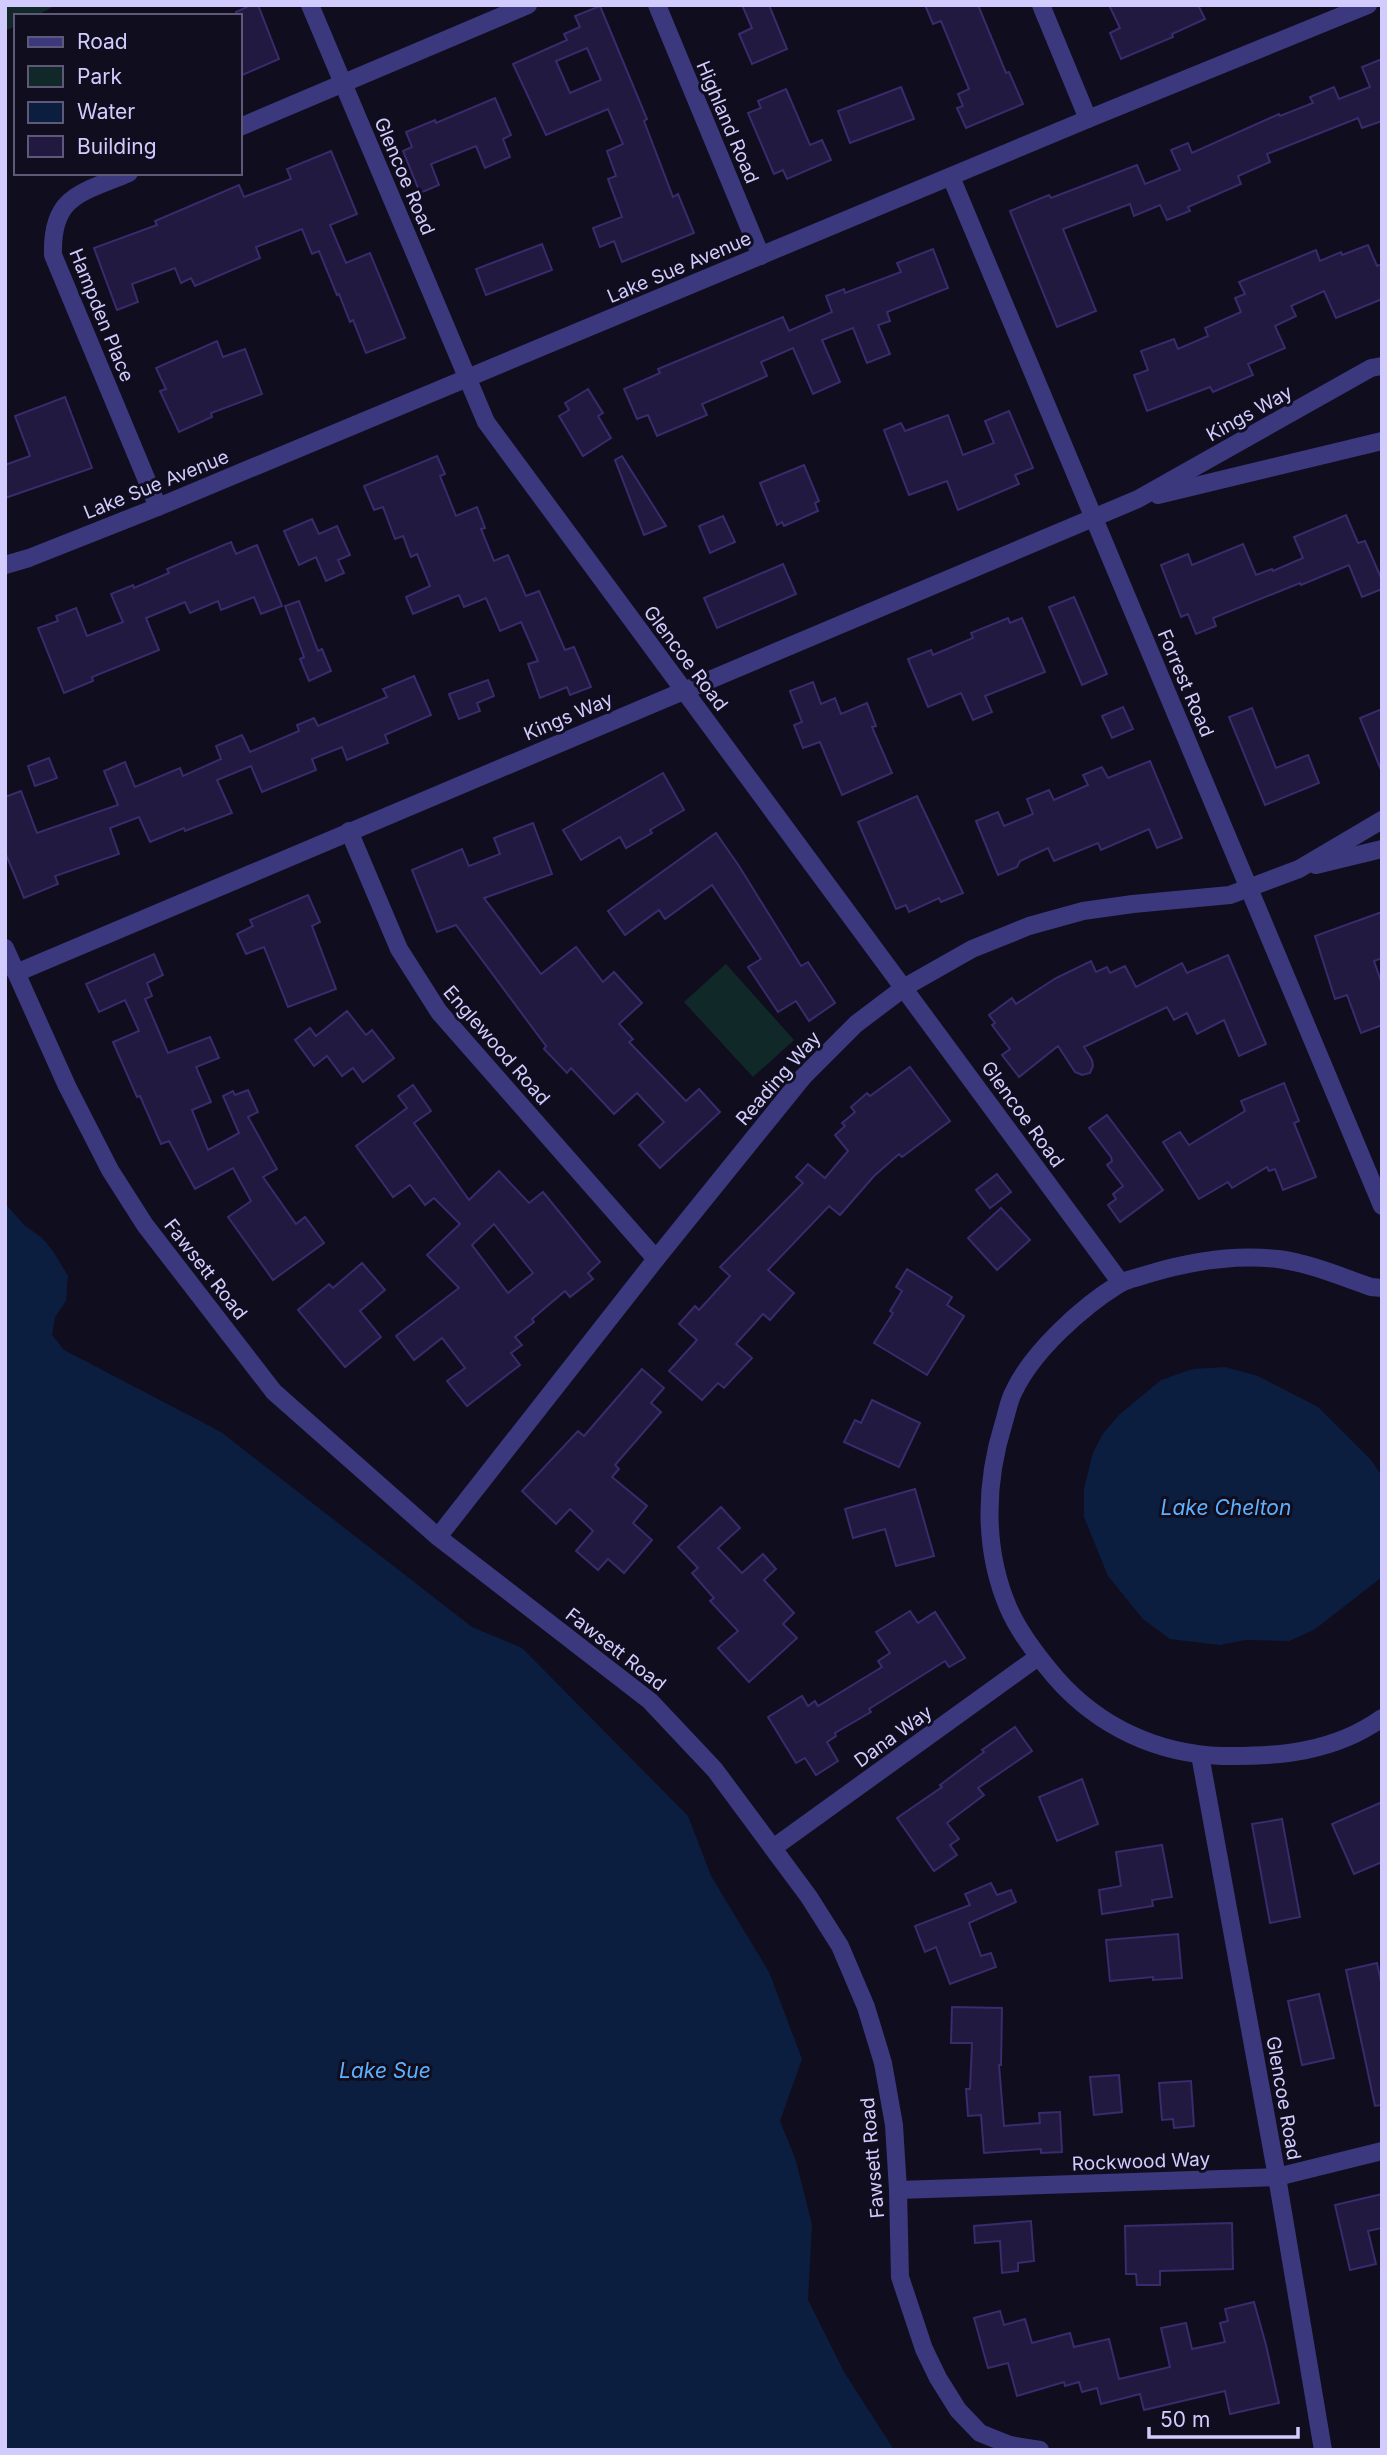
<svg xmlns="http://www.w3.org/2000/svg" width="1387" height="2455" viewBox="0 0 1387 2455" font-family="Inter,sans-serif">
<style>
.green{fill:#102928}
.water{fill:#0c1e40}
.building{fill:#211940;stroke:#392b6c;stroke-width:2;fill-rule:evenodd}
.lines{fill:none;stroke-linecap:round;stroke-linejoin:round}
.minor{stroke:#3b387e;stroke-width:18}
.labels{text-anchor:middle;stroke-width:6;stroke-linejoin:round;paint-order:stroke}
.street-label{font-size:19px;fill:#d2ccfe;stroke:#100d1f}
.water-label{font-size:21px;font-style:italic;fill:#5bb1fd;stroke:#100d1f}
</style>
<rect width="100%" height="100%" fill="#100d1f"/>
<!-- green -->
<g class="green">
<path d="M5,5H56L36,16H16V26L5,31Z"/>
<path d="M726,964L794,1040L753,1077L684,1002Z"/>
</g>
<!-- water -->
<g class="water">
<path d="M5,1203L23,1224L42,1238L53,1251L68,1276L66,1301L55,1317L52,1335L64,1350L221,1432L472,1627L522,1648L688,1816L711,1876L769,1972L802,2059L780,2121L795,2158L812,2224L808,2300L844,2372L894,2450H5Z"/>
<path d="M1225,1367L1258,1376L1318,1407L1371,1460L1382,1476V1577L1314,1630L1289,1641L1245,1640L1220,1645L1170,1639L1143,1619L1108,1576L1084,1517V1488L1093,1453L1102,1435L1119,1415L1161,1380L1193,1369Z"/>
</g>
<!-- building -->
<g class="building">
<path d="M251,5H258L279,59L240,76V16H237L236,12Z"/>
<path d="M742,5H769L787,49L752,64L739,34L752,28Z"/>
<path d="M925,5H978L1006,73L1009,72L1023,104L966,128L957,108L963,106L958,94L969,89L941,21L933,24Z"/>
<path d="M1109,5H1198L1205,19L1172,34L1173,37L1121,59L1110,33L1120,28Z"/>
<path d="M600,6L647,119L644,121L673,197L678,194L694,233L622,262L614,241L600,247L593,228L622,217L608,179L616,176L607,151L623,144L608,109L546,135L513,64L567,40L564,34L580,27L575,16ZM587,48L601,80L570,93L556,61Z"/>
<path d="M1382,59V121L1362,128L1358,118L1267,154L1270,162L1238,176L1241,184L1188,207L1190,211L1167,220L1160,205L1134,216L1130,204L1063,229L1096,311L1057,327L1010,211L1049,195L1051,198L1137,165L1145,184L1180,170L1171,150L1188,143L1192,153L1279,114L1280,116L1313,103L1310,97L1334,87L1339,99L1370,87L1362,67Z"/>
<path d="M901,87L914,119L850,143L838,111Z"/>
<path d="M786,89L810,145L822,140L831,160L787,179L783,170L774,174L748,113L761,108L758,101Z"/>
<path d="M495,98L511,135L503,139L510,157L485,168L476,146L431,164L439,185L420,193L403,151L412,147L406,132L435,120L436,123Z"/>
<path d="M331,151L357,214L330,225L346,263L370,253L405,338L366,353L353,320L350,322L339,294L337,295L319,251L312,254L302,229L256,247L260,258L195,286L191,278L181,283L175,268L132,284L138,302L117,310L94,248L157,225L155,221L239,185L244,197L291,179L287,169Z"/>
<path d="M542,244L552,270L486,295L476,269Z"/>
<path d="M1368,245L1377,266L1382,264V299L1336,318L1324,291L1291,306L1296,316L1275,326L1285,348L1248,364L1253,375L1213,392L1210,387L1147,411L1134,375L1148,370L1141,351L1174,339L1178,349L1208,336L1205,328L1241,312L1235,298L1245,294L1239,282L1316,250L1320,261L1341,252L1342,255Z"/>
<path d="M933,249L948,288L887,312L890,321L878,325L890,354L867,363L853,328L822,340L840,382L813,394L793,348L761,362L767,376L702,404L707,415L657,436L648,415L637,419L624,389L660,373L658,369L783,317L789,331L832,312L826,296L844,289L845,293L901,272L897,263Z"/>
<path d="M217,341L223,357L245,349L262,394L211,413L212,417L179,432L160,391L166,389L156,368Z"/>
<path d="M588,389L603,413L598,416L611,438L583,456L559,416L569,410L565,403Z"/>
<path d="M65,397L92,468L5,498V465L30,456L15,416Z"/>
<path d="M1009,411L1033,468L1015,475L1019,484L958,510L947,481L909,495L884,430L901,423L905,431L948,415L963,455L994,443L985,421Z"/>
<path d="M437,456L445,474L440,476L456,516L477,507L485,528L481,529L494,561L508,555L526,596L539,591L565,650L574,647L591,687L570,695L567,687L540,698L528,664L538,661L521,622L500,631L486,598L464,607L459,595L413,614L406,597L430,586L417,554L411,557L403,536L395,539L383,507L374,510L364,486Z"/>
<path d="M622,456L666,526L644,535L615,460Z"/>
<path d="M804,465L819,501L815,503L818,511L784,526L782,522L777,525L760,483Z"/>
<path d="M1346,515L1358,543L1365,541L1382,580V589L1362,597L1349,565L1301,585L1300,583L1213,618L1216,626L1196,634L1188,614L1181,617L1161,565L1188,554L1192,565L1243,544L1256,575L1272,569L1273,571L1303,558L1294,537Z"/>
<path d="M723,516L735,542L710,553L699,526Z"/>
<path d="M312,519L319,534L337,526L350,555L338,560L344,573L326,581L316,557L299,565L284,531Z"/>
<path d="M231,542L236,554L257,545L282,606L261,614L254,597L221,610L218,601L190,613L185,602L146,618L159,650L92,677L93,681L64,693L38,628L58,621L56,616L76,608L87,636L123,622L111,594L133,585L134,588L169,573L167,569Z"/>
<path d="M783,564L796,594L717,628L704,598Z"/>
<path d="M1074,597L1107,674L1082,685L1049,607Z"/>
<path d="M299,601L318,651L322,649L331,671L309,681L300,659L304,657L285,606Z"/>
<path d="M1008,618L1010,623L1022,618L1045,672L985,696L992,712L973,720L961,693L928,707L908,659L931,650L933,655L973,638L971,633Z"/>
<path d="M414,676L431,715L385,735L388,743L347,760L342,747L312,759L316,770L262,792L251,766L217,780L232,813L185,831L184,828L150,842L139,817L110,828L119,854L55,876L58,884L24,898L5,852V797L21,791L37,833L118,805L104,771L125,762L135,787L180,768L183,776L221,759L216,746L242,735L250,752L299,731L297,725L314,718L318,726L387,697L383,689Z"/>
<path d="M488,680L494,696L477,703L480,711L459,719L449,694Z"/>
<path d="M813,682L821,704L835,698L841,714L867,703L876,726L872,727L892,773L842,795L820,742L803,748L794,725L802,722L790,691Z"/>
<path d="M1123,707L1133,729L1112,738L1102,716Z"/>
<path d="M1252,708L1276,768L1308,755L1319,783L1265,805L1229,717Z"/>
<path d="M1382,709V770H1381L1360,718Z"/>
<path d="M49,758L57,778L35,786L28,766Z"/>
<path d="M1150,761L1182,838L1157,848L1149,829L1101,850L1098,843L1054,861L1048,848L1020,861L1017,867L998,875L976,821L998,812L1004,826L1033,814L1027,799L1049,790L1054,800L1088,785L1083,775L1102,767L1108,778Z"/>
<path d="M663,773L684,810L650,830L652,833L626,848L620,837L581,860L563,830Z"/>
<path d="M917,796L963,893L941,902L939,898L909,912L906,905L896,909L858,822Z"/>
<path d="M533,823L552,874L484,898L541,974L576,947L603,982L614,972L642,1003L619,1024L633,1039L629,1042L686,1101L699,1089L720,1112L660,1168L639,1145L664,1122L637,1093L614,1114L571,1068L567,1073L544,1049L546,1046L456,925L437,932L412,870L462,849L469,866L500,854L494,838Z"/>
<path d="M716,833L739,866L801,966L808,962L835,1003L809,1021L796,1001L778,1012L748,967L761,959L712,885L665,919L659,910L625,935L608,911Z"/>
<path d="M308,895L320,922L312,926L336,989L288,1007L264,947L246,954L237,934L253,926L250,920Z"/>
<path d="M1382,912V958L1374,961L1382,984V1025L1361,1033L1347,995L1335,999L1315,936Z"/>
<path d="M154,954L163,975L147,983L152,996L145,999L168,1053L210,1037L219,1058L196,1067L211,1102L192,1110L208,1150L239,1133L223,1096L233,1091L235,1095L248,1090L258,1112L248,1117L277,1169L263,1177L296,1224L305,1217L324,1243L273,1280L228,1217L251,1201L233,1168L195,1189L169,1141L161,1144L140,1096L137,1097L113,1042L139,1031L125,1000L99,1012L86,984Z"/>
<path d="M1228,955L1266,1044L1239,1056L1224,1020L1197,1034L1187,1013L1174,1020L1167,1007L1084,1047L1092,1060L1093,1066L1090,1073L1082,1075L1075,1072L1058,1046L1019,1077L1002,1055L1010,1049L992,1025L995,1023L989,1015L1012,998L1016,1004L1056,978L1091,961L1096,972L1107,967L1110,973L1125,966L1136,987L1182,963L1187,973Z"/>
<path d="M347,1011L366,1035L372,1030L394,1058L363,1082L353,1068L342,1076L327,1056L314,1066L295,1040L310,1028L316,1036Z"/>
<path d="M910,1067L950,1121L902,1157L899,1154L874,1176L840,1215L829,1206L768,1270L794,1293L770,1320L763,1314L736,1344L752,1358L724,1388L718,1383L702,1400L669,1371L697,1340L679,1324L695,1306L699,1310L730,1276L720,1267L803,1183L796,1177L808,1164L825,1178L848,1151L835,1135L845,1126L842,1123L855,1112L851,1107L867,1093L870,1096Z"/>
<path d="M1284,1083L1299,1121L1294,1123L1316,1177L1283,1190L1275,1169L1269,1171L1267,1167L1232,1188L1228,1182L1199,1199L1163,1142L1180,1132L1189,1145L1245,1111L1241,1101Z"/>
<path d="M413,1085L431,1111L414,1123L469,1200L499,1171L529,1203L543,1192L600,1262L588,1273L593,1279L570,1297L565,1291L532,1319L534,1322L515,1337L522,1345L511,1353L520,1365L467,1406L447,1381L465,1368L442,1338L414,1360L396,1336L459,1288L427,1255L460,1224L434,1198L425,1205L410,1185L393,1197L356,1146L407,1108L398,1096ZM494,1224L533,1273L508,1293L472,1245Z"/>
<path d="M1107,1115L1163,1190L1120,1222L1108,1205L1116,1199L1113,1194L1123,1186L1107,1165L1112,1161L1111,1157L1089,1128Z"/>
<path d="M997,1174L1011,1192L990,1208L976,1190Z"/>
<path d="M1001,1208L1030,1240L997,1270L968,1238Z"/>
<path d="M362,1263L385,1290L360,1311L381,1337L345,1367L298,1310L329,1284L333,1288Z"/>
<path d="M907,1269L952,1297L947,1305L964,1316L927,1375L874,1343L893,1313L890,1311L902,1291L896,1287Z"/>
<path d="M642,1369L664,1388L651,1403L661,1412L615,1465L619,1469L612,1477L647,1506L633,1523L652,1540L624,1573L608,1559L598,1570L576,1551L593,1531L570,1509L556,1524L522,1491L578,1431L584,1436Z"/>
<path d="M872,1400L920,1423L899,1467L844,1442L855,1420L861,1423Z"/>
<path d="M915,1489L934,1556L896,1566L885,1529L853,1538L845,1509Z"/>
<path d="M721,1507L740,1528L718,1548L742,1573L763,1554L776,1569L764,1580L794,1613L783,1624L797,1638L749,1682L718,1648L738,1631L710,1601L714,1598L692,1573L698,1568L678,1547Z"/>
<path d="M910,1611L918,1623L935,1612L965,1658L949,1667L945,1661L869,1709L871,1712L835,1733L836,1736L827,1742L838,1761L816,1775L805,1758L796,1763L768,1717L802,1696L808,1706L815,1701L818,1706L882,1667L878,1661L890,1653L876,1632Z"/>
<path d="M1015,1727L1032,1751L978,1788L984,1795L947,1823L959,1839L950,1845L957,1855L934,1871L897,1818L942,1787L940,1785L984,1752L982,1750Z"/>
<path d="M1082,1779L1098,1824L1057,1841L1039,1797Z"/>
<path d="M1382,1802V1862L1354,1874L1332,1824Z"/>
<path d="M1282,1819L1300,1917L1270,1923L1252,1824Z"/>
<path d="M1162,1845L1172,1897L1152,1900L1153,1906L1102,1914L1099,1890L1121,1886L1116,1852Z"/>
<path d="M991,1883L997,1895L1011,1890L1016,1902L969,1923L981,1956L991,1953L996,1967L950,1984L936,1947L925,1952L915,1926L970,1905L965,1894Z"/>
<path d="M1178,1934L1182,1978L1153,1980V1977L1110,1981L1106,1940Z"/>
<path d="M1377,1963L1382,1986V2105L1375,2106L1346,1970Z"/>
<path d="M1319,1994L1334,2058L1302,2065L1288,2001Z"/>
<path d="M952,2007L1002,2008L1001,2065H999L1004,2126L1040,2123L1039,2113L1060,2112L1062,2152L1041,2153V2149L984,2153L981,2115L968,2116L966,2089H970L972,2043H951Z"/>
<path d="M1119,2075L1122,2112L1094,2115L1090,2077Z"/>
<path d="M1191,2081L1194,2126L1174,2128L1173,2119L1162,2120L1159,2083Z"/>
<path d="M1382,2194V2228L1368,2231L1376,2264L1350,2270L1335,2205Z"/>
<path d="M1031,2221L1034,2261L1018,2263V2271L1002,2273L1000,2241L975,2243L974,2226Z"/>
<path d="M1232,2223L1233,2269L1160,2271V2285H1137L1136,2274H1126L1125,2226Z"/>
<path d="M1254,2302L1266,2345L1279,2403L1230,2414L1225,2391L1144,2410L1140,2394L1101,2404L1097,2388L1082,2392L1079,2382L1065,2386L1064,2382L1017,2396L1008,2363L988,2368L974,2318L1000,2311L1004,2325L1025,2319L1032,2343L1070,2333L1074,2347L1109,2339L1119,2379L1170,2367L1161,2328L1186,2323L1192,2349L1225,2342L1220,2323L1228,2321L1225,2309Z"/>
</g>
<g class="lines">
<!-- minor -->
<g class="minor">
<path d="M310,5L486,422L1121,1283"/>
<path d="M657,5L761,256"/>
<path d="M1041,5L1088,119"/>
<path d="M240,127L528,5"/>
<path d="M129,173C82,193 51,195 53,255L158,507"/>
<path d="M951,177L1382,1206"/>
<path d="M1158,495L1382,441"/>
<path d="M5,565L29,558L158,507L1088,119L1368,5"/>
<path d="M349,831L399,949L439,1012L656,1259"/>
<path d="M1316,865L1382,849"/>
<path d="M5,948L67,1086L110,1170L145,1225L274,1392L438,1537L650,1701L715,1770L809,1897L840,1946L866,2007L883,2063L894,2125L898,2190L900,2277L924,2349L938,2378L958,2410L980,2433L1010,2445L1040,2450"/>
<path d="M16,973L1138,499L1371,368L1382,366"/>
<path d="M1382,1288L1371,1287C1342,1277 1309,1263 1278,1259C1233,1254 1187,1262 1145,1275C1137,1278 1127,1279 1119,1284C1082,1307 1033,1351 1014,1391C1009,1400 1007,1412 1004,1422C985,1482 983,1548 1008,1607C1019,1633 1038,1657 1056,1678C1099,1727 1158,1754 1222,1756C1279,1757 1334,1752 1382,1718"/>
<path d="M438,1537L656,1259L803,1077L856,1024L905,987L972,949L1029,926L1083,911L1133,904L1230,895L1299,869L1382,820"/>
<path d="M1200,1755L1277,2177L1323,2450"/>
<path d="M773,1848L1038,1657"/>
<path d="M898,2190L1277,2177L1382,2151"/>
</g>
</g>
<g class="labels">
<!-- street labels -->
<g class="street-label">
<text transform="translate(728 122) rotate(67)" y="7">Highland Road</text>
<text transform="translate(405 176) rotate(67)" y="7">Glencoe Road</text>
<text transform="translate(679 267) rotate(-23)" y="7">Lake Sue Avenue</text>
<text transform="translate(102 315) rotate(68)" y="7">Hampden Place</text>
<text transform="translate(1249 413) rotate(-29)" y="7">Kings Way</text>
<text transform="translate(156 484) rotate(-22)" y="7">Lake Sue Avenue</text>
<text transform="translate(686 658) rotate(53)" y="7">Glencoe Road</text>
<text transform="translate(1186 683) rotate(67)" y="7">Forrest Road</text>
<text transform="translate(568 716) rotate(-23)" y="7">Kings Way</text>
<text transform="translate(497 1045) rotate(49)" y="7">Englewood Road</text>
<text transform="translate(778 1078) rotate(-49)" y="7">Reading Way</text>
<text transform="translate(1023 1114) rotate(54)" y="7">Glencoe Road</text>
<text transform="translate(206 1269) rotate(52)" y="7">Fawsett Road</text>
<text transform="translate(616 1649) rotate(38)" y="7">Fawsett Road</text>
<text transform="translate(893 1736) rotate(-36)" y="7">Dana Way</text>
<text transform="translate(1284 2098) rotate(80)" y="7">Glencoe Road</text>
<text transform="translate(872 2158) rotate(-95)" y="7">Fawsett Road</text>
<text transform="translate(1141 2161) rotate(-2)" y="7">Rockwood Way</text>
</g>
<!-- water labels -->
<g class="water-label">
<text x="1226" y="1515">Lake Chelton</text>
<text x="385" y="2078">Lake Sue</text>
</g>
</g>
<!-- border -->
<rect width="1387" height="2455" fill="none" stroke="#d2ccfe" stroke-width="14"/>
<!-- legend -->
<rect x="14" y="14" width="228" height="161" fill="#100d1f" stroke="#5e5978" stroke-width="2"/>
<rect x="28" y="37" width="35" height="10" fill="#3b387e" stroke="#5e5978" stroke-width="2"/>
<text x="77" y="49" font-size="21" fill="#d2ccfe">Road</text>
<rect x="28" y="66" width="35" height="21" fill="#102928" stroke="#5e5978" stroke-width="2"/>
<text x="77" y="84" font-size="21" fill="#d2ccfe">Park</text>
<rect x="28" y="102" width="35" height="21" fill="#0c1e40" stroke="#5e5978" stroke-width="2"/>
<text x="77" y="119" font-size="21" fill="#d2ccfe">Water</text>
<rect x="28" y="136" width="35" height="21" fill="#211940" stroke="#5e5978" stroke-width="2"/>
<text x="77" y="154" font-size="21" fill="#d2ccfe">Building</text>
<!-- scale -->
<path d="M1149 2427v10h149v-10" fill="none" stroke="#d2ccfe" stroke-width="3.5"/>
<text x="1160" y="2427" font-size="21" fill="#d2ccfe" stroke="#100d1f" stroke-width="5" paint-order="stroke">50 m</text>
</svg>
